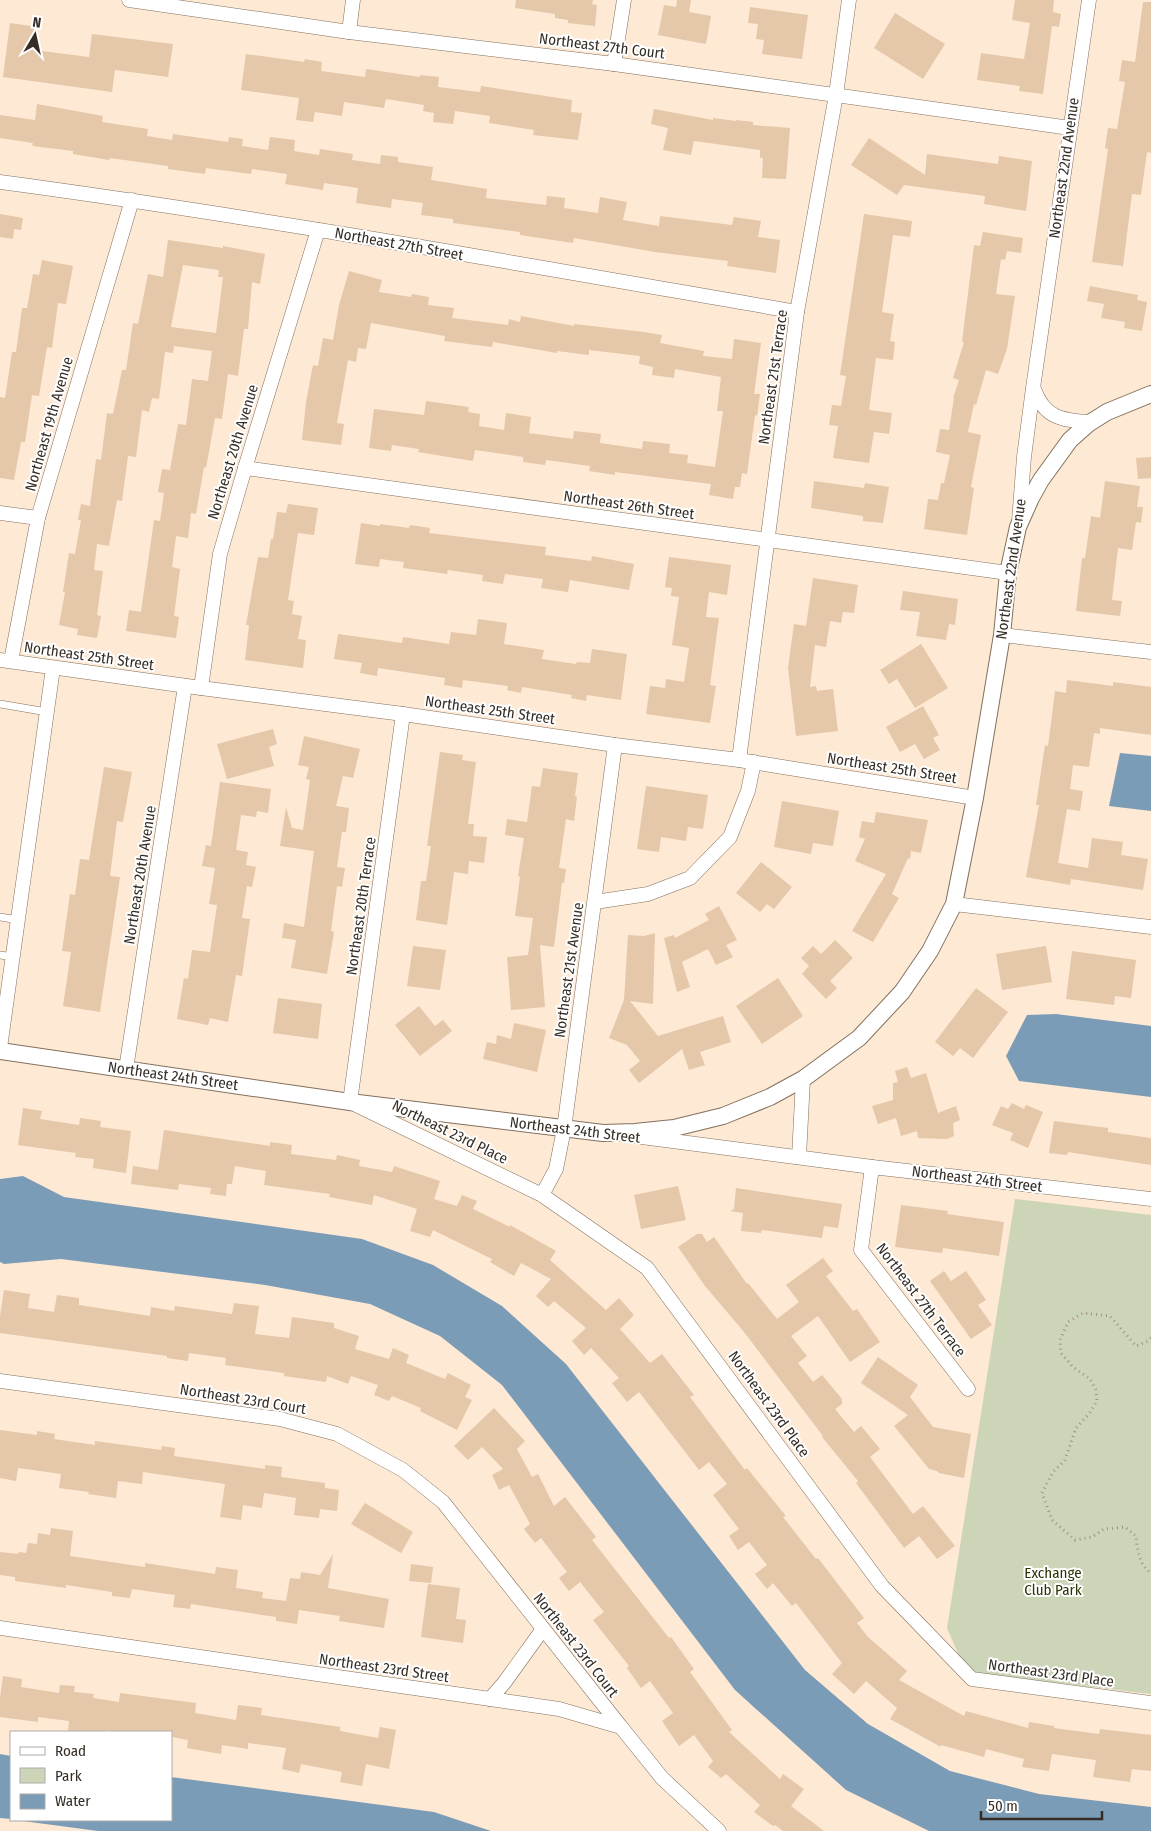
<svg xmlns="http://www.w3.org/2000/svg" width="1151" height="1831" viewBox="0 0 1151 1831" font-family="'Fira Sans Condensed',sans-serif">
<style>
.green{fill:#cdd5b8}
.water{fill:#7b9cb6}
.building{fill:#e5c7a9;fill-rule:evenodd}
.lines{fill:none;stroke-linecap:round;stroke-linejoin:round}
.service-casing{stroke:#82705d;stroke-width:8}
.minor-casing{stroke:#82705d;stroke-width:15}
.tertiary-casing{stroke:#82705d;stroke-width:18}
.path{stroke:#a19283;stroke-width:3;stroke-dasharray:1 4;stroke-linecap:butt}
.service{stroke:#fff;stroke-width:7}
.minor{stroke:#fff;stroke-width:14}
.tertiary{stroke:#fff;stroke-width:16}
.labels{text-anchor:middle;stroke-width:4;stroke-linejoin:round;paint-order:stroke}
.street-label{font-size:15px;fill:#352d25;stroke:#fff}
.park-label{font-size:15px;fill:#2c3406;stroke:#fff}
</style>
<rect width="100%" height="100%" fill="#fee9d4"/>
<!-- green -->
<path class="green" d="M1015,1199L1151,1215V1694L966,1672L947,1628Z"/>
<!-- water -->
<g class="water">
<path d="M1120,753L1151,756V811L1109,806Z"/>
<path d="M1056,1014L1151,1026V1097L1019,1081L1006,1056L1027,1015Z"/>
<path d="M23,1176L64,1197L362,1239L433,1265L502,1306L566,1364L805,1670L868,1724L950,1771L1039,1794L1151,1807V1831H929L846,1790L735,1690L502,1385L440,1336L370,1304L265,1285L61,1259L4,1264L0,1262V1179Z"/>
<path d="M0,1754L11,1756V1819L0,1818Z"/>
<path d="M171,1777L434,1812L491,1831H98L15,1820H171Z"/>
</g>
<!-- building -->
<g class="building">
<path d="M516,0H593L592,4L597,5L595,26L568,23V20L555,18V14L515,8Z"/>
<path d="M677,0H691L689,12L711,16L706,44L658,35L664,5L676,7Z"/>
<path d="M1015,0H1054L1053,12L1061,14L1059,27L1052,26L1043,94L1019,91L1020,86L977,80L981,53L1024,59L1030,23L1012,20Z"/>
<path d="M1143,2H1151V153L1147,152L1141,195L1132,194L1123,266L1092,262L1108,149L1105,148L1108,128L1117,129L1125,82L1119,81L1122,60L1135,62Z"/>
<path d="M750,7L808,15L802,59L762,54L764,40L756,39L758,24L748,23Z"/>
<path d="M895,13L945,44L923,79L874,48Z"/>
<path d="M10,23L38,27L34,50L89,57L92,34L173,44L168,77L115,70L112,92L3,77Z"/>
<path d="M246,54L304,62L305,59L322,62L321,71L365,77L366,69L420,77V75L439,77L438,87L480,92L481,86L572,100L571,112L582,113L578,140L533,135L534,130L489,123L490,116L455,111L453,124L433,122L434,113L423,111L424,105L386,99L384,108L344,102L342,116L315,112L313,122L296,120L299,98L241,90Z"/>
<path d="M37,104L103,116L102,122L148,129L147,136L172,140L173,134L228,142L229,137L243,139L242,146L268,150L270,137L295,140L294,151L319,155L320,149L353,154L352,160L380,164L381,155L398,157V162L433,167L431,180L487,189L486,198L546,205L547,196L565,198L564,208L598,213L600,197L627,202L623,220L659,226L660,216L732,225L734,217L761,221L758,237L780,240L776,273L727,266L728,261L655,252L574,238L573,243L520,235V232L453,223V219L421,215L423,203L392,199L391,208L356,203L358,188L324,183L323,190L285,184L287,174L252,169L251,174L206,168L205,174L168,169V166L110,158L109,160L73,154V151L32,146L33,143L0,138V115L35,120Z"/>
<path d="M654,109L713,120V118L736,121V120L753,122V125L790,128L786,179L762,178L763,158H760V150L694,141L691,155L663,150L668,128L651,124Z"/>
<path d="M869,138L925,175L927,154L998,164L999,156L1032,161L1026,211L984,204L985,196L904,185L897,195L851,165Z"/>
<path d="M0,214L23,218L21,230L14,229L13,239L0,237Z"/>
<path d="M864,214L912,221L910,237L893,235L882,312L894,314L890,341L895,342L893,360L876,358L869,410L892,413L889,434L874,432L869,463L833,458L838,426L829,425L832,405L841,406L846,376L840,375Z"/>
<path d="M983,232L1023,238L1021,253L1007,251L1005,260L1001,259L996,294L1015,296L1007,349L998,374L986,370L976,405L974,404L968,432L981,435L971,487L974,488L967,535L924,529L928,499L938,500L941,483H944L950,455L936,452L940,429L949,430L954,398H953L959,380L953,378L964,342H962L974,245L980,246Z"/>
<path d="M168,240L223,248V246L265,254L260,284L252,282L248,329H244L238,376L228,374L222,419L215,418L206,468L204,467L196,514L191,513L188,538L176,536L172,567L180,569L174,616L179,617L176,638L126,631L129,610L141,612L154,520L160,521L164,493L158,492L162,469L170,470L178,424L186,425L192,379L208,381L212,351L174,346L173,353L165,352L159,399L152,398L149,412L142,410L136,457L128,456L122,501L117,500L109,546L97,544L94,570L103,571L97,615L101,616L97,638L77,635L78,629L59,625L65,592H63L69,553L75,554L81,520H78L81,504L90,506L96,459L101,460L107,413L113,414L122,370H126L133,323L138,324L148,274L163,277ZM183,265L219,270L218,277H223L216,333L171,327Z"/>
<path d="M42,260L73,266L66,304L58,303L52,348L47,347L39,396L32,395L25,442H21L14,480L0,478V397L5,398L12,352H16L22,308H27L33,274L39,275Z"/>
<path d="M349,271L382,280L379,292L411,297L412,294L429,297L428,305L454,308L452,318L508,325L509,319L520,322L521,316L574,326V324L644,332L662,335L660,343L704,351L703,356L732,359L734,339L761,343L754,394H760L757,416L755,415L747,474L742,473L740,487H735L733,499L709,495L711,484L615,472V475L589,471L590,466L546,460L545,465L523,462V457L475,450L473,461L418,452L419,449L392,445L391,451L369,448L374,409L424,415L426,401L469,407L468,412L480,414L479,426L504,430L506,413L531,417L529,433L573,439L574,431L601,434L600,443L642,449L643,441L670,444L669,453L688,455L687,463L715,467L723,411H717L721,377L675,369L674,378L652,375L653,367L639,364L640,356L589,350V355L557,351V353L493,342L492,347L444,341L445,336L371,323L366,349L358,348L356,362L348,360L337,423L344,424L341,445L302,440L306,402L313,365L318,366L323,338L333,340L339,305Z"/>
<path d="M1090,286L1138,295L1137,300L1147,302L1142,331L1124,328L1125,322L1101,318L1104,304L1087,301Z"/>
<path d="M1151,457V478L1138,479L1136,458Z"/>
<path d="M814,481L864,488L865,483L889,487L883,523L863,521V516L811,508Z"/>
<path d="M1105,481L1140,486L1137,507H1143L1141,523L1136,522L1132,550L1118,548L1112,600L1122,601L1120,616L1076,611L1082,558H1085L1091,516L1100,518Z"/>
<path d="M288,504L318,508L314,535L298,533L288,600L294,601L292,614L302,616L298,639L306,640L303,668L245,660L249,625H246L258,557L268,558L271,539H273L277,512L286,513Z"/>
<path d="M361,523L380,526V524L409,528L410,525L430,528L429,533L546,547L545,555L591,561L592,556L634,564L629,590L570,580L568,592L541,588L543,579L505,574L503,584L482,581L483,575L448,570L447,574L403,568L404,562L380,559L379,567L355,564Z"/>
<path d="M669,557L731,565L727,595L709,592L706,617L719,618L710,685L716,686L710,723L646,714L650,686L665,688L666,679L684,682L689,648L672,645L679,597L671,596L672,588L665,587Z"/>
<path d="M813,578L858,585L854,613L843,612L841,623L830,621L826,647L815,645L810,687L816,686L817,691L833,689L838,731L796,736L788,668L794,624L806,626Z"/>
<path d="M903,591L958,599L955,625L949,624L946,640L916,636L920,612L900,610Z"/>
<path d="M478,619L507,623L504,644L544,650L542,659L576,664L577,662L590,663L592,649L627,654L621,700L587,695L586,701L571,698L572,695L522,687L521,693L507,690L508,686L463,680L462,688L444,685L445,678L378,668L377,676L360,673L362,663L334,659L338,634L402,643L403,637L449,644L451,632L476,635Z"/>
<path d="M921,644L948,688L915,708L897,679L889,684L880,670Z"/>
<path d="M1067,680L1113,686V682L1151,687V735L1100,728V734L1094,733L1089,767L1073,765L1070,789L1083,791L1080,811L1067,809L1058,863L1088,868L1092,838L1123,842L1121,855L1148,859L1143,890L1071,879L1070,885L1026,877L1039,805H1036L1045,745L1048,746L1055,691L1066,693Z"/>
<path d="M923,706L939,735L933,738L940,750L924,759L915,744L900,752L886,727Z"/>
<path d="M273,729L277,744L269,747L274,766L227,779L217,744Z"/>
<path d="M304,736L360,749L353,778L343,776L336,806L349,808L346,832H342L337,867L345,868L342,887L337,886L331,931L334,932L327,974L291,968L296,940L282,938L284,923L304,927L314,851L280,846L286,807L292,828L303,830L310,780L306,779L309,767L298,765Z"/>
<path d="M440,752L463,755L462,760L476,762L468,824H474L473,836L487,837L484,863L469,861L468,874L454,872L447,925L416,920L421,881H426L431,846H427Z"/>
<path d="M104,767L132,772L123,822L117,821L110,876L120,877L100,1012L63,1006L71,952L62,951L70,894L75,895L80,859L89,860Z"/>
<path d="M543,768L578,773L575,796L577,797L574,821L566,819L559,868L566,869L564,883H562L554,947L540,945L545,1007L511,1010L507,957L528,955L533,918L515,916L520,877L518,876L524,838L505,835L507,819L527,822L532,786L540,787Z"/>
<path d="M220,782L271,789L268,813L257,811L256,817L241,815L236,850L248,852L246,865L256,867L252,887L247,886L242,918L250,919L242,976L236,975L228,1022L210,1018L208,1025L177,1019L184,978L188,979L192,950L210,952L217,905L209,904L215,868L202,866L206,845L211,846Z"/>
<path d="M646,786L708,795L703,829L688,827L686,841L661,837L659,852L637,849Z"/>
<path d="M782,801L839,811L833,846L813,843L811,854L774,847Z"/>
<path d="M876,812L928,820L921,853L911,851L910,859L908,858L892,894L899,898L873,942L852,931L886,874L855,861L865,839L859,837L862,821L874,823Z"/>
<path d="M761,862L792,887L774,909L767,904L760,912L736,893Z"/>
<path d="M719,906L737,940L726,945L733,957L716,965L708,949L682,962L690,987L677,992L664,938L674,935L675,938L709,920L705,914Z"/>
<path d="M655,933L653,1004L630,1001L658,1036L723,1016L731,1042L700,1052L705,1065L689,1070L682,1049L639,1083L629,1070L640,1061L627,1045L609,1038L624,1000L628,935L644,936Z"/>
<path d="M835,940L853,958L830,981L837,988L826,999L802,974L809,966L801,958L813,946L821,954Z"/>
<path d="M413,946L446,950L440,990L407,986Z"/>
<path d="M1046,946L1052,982L1002,990L996,954Z"/>
<path d="M1072,951L1136,960L1131,998L1115,996L1114,1005L1066,999Z"/>
<path d="M778,978L803,1016L762,1044L736,1006Z"/>
<path d="M976,988L1008,1012L973,1058L960,1048L953,1056L935,1042Z"/>
<path d="M278,998L322,1004L318,1039L273,1033Z"/>
<path d="M419,1006L435,1026L443,1020L452,1031L420,1056L395,1025Z"/>
<path d="M514,1023L546,1030L537,1072L483,1059L487,1042L496,1044L497,1035L511,1039Z"/>
<path d="M907,1067L911,1078L926,1073L938,1113L956,1106L960,1120L953,1123L954,1136L947,1139L918,1138L917,1131L901,1136L896,1118L878,1124L872,1106L893,1100V1083L898,1082L895,1071Z"/>
<path d="M1012,1103L1024,1109L1026,1105L1043,1112L1028,1148L1010,1140L1013,1133L992,1125L1001,1106L1008,1109Z"/>
<path d="M23,1108L42,1111L40,1119L79,1125L80,1118L101,1121L100,1127L131,1131L126,1173L93,1168L94,1159L75,1157L76,1153L18,1145Z"/>
<path d="M1054,1121L1108,1128V1132L1151,1138V1165L1068,1152L1067,1155L1049,1153Z"/>
<path d="M164,1130L270,1146V1142L292,1145L291,1154L336,1160L337,1155L360,1160L359,1166L392,1172L394,1166L440,1181L434,1199L457,1206L462,1195L477,1201L473,1209L510,1227V1225L556,1251L550,1260L606,1310L619,1298L634,1315L620,1329L650,1363L662,1354L694,1395L690,1397L745,1470L747,1468L786,1516L783,1517L816,1559L818,1558L864,1618L857,1623L868,1637L907,1671L899,1680L964,1716L966,1711L1028,1728L1029,1722L1054,1726V1728L1099,1734L1100,1729L1151,1735V1771L1132,1769L1130,1782L1093,1777L1096,1760L1052,1754L1049,1771L1022,1767L1024,1759L986,1749L984,1757L941,1745V1747L890,1719L897,1708L866,1681L854,1694L832,1674L842,1663L796,1603L792,1606L773,1583L767,1589L755,1574L767,1565L749,1542L738,1550L729,1536L739,1529L713,1495L727,1484L709,1462L699,1470L639,1392L627,1402L612,1383L619,1378L591,1348L584,1355L572,1341L586,1328L554,1301L548,1307L536,1296L551,1279L521,1263L514,1276L490,1262L492,1259L433,1230L430,1237L410,1231L417,1209L374,1195L372,1205L329,1197L330,1194L264,1185L266,1171L235,1166L232,1184H227L226,1196L210,1194L211,1188L179,1184L178,1190L131,1184L133,1166L158,1170Z"/>
<path d="M678,1186L686,1220L641,1229L634,1195Z"/>
<path d="M736,1188L842,1204L838,1228L824,1226L822,1238L762,1230L761,1233L741,1231L743,1213L730,1211L734,1209Z"/>
<path d="M901,1205L948,1211L947,1214L1004,1222L999,1256L943,1248L942,1253L895,1247Z"/>
<path d="M697,1234H702L707,1242L714,1237L747,1284L748,1283L777,1319L799,1302L786,1285L823,1258L833,1271L826,1276L853,1311L857,1309L880,1342L850,1362L818,1316L791,1336L807,1356L798,1363L813,1382L822,1375L842,1399V1404L835,1409L854,1432L861,1426L880,1449L870,1457L913,1514L923,1506L955,1546L937,1559L919,1536L904,1548L856,1483L858,1481L822,1437L823,1436L744,1332L705,1286L678,1247Z"/>
<path d="M944,1271L951,1281L966,1271L986,1300L978,1305L992,1325L971,1339L930,1281Z"/>
<path d="M4,1290L30,1294L28,1308L54,1312L57,1295L79,1298V1305L150,1316L151,1307L174,1311L175,1306L232,1314L234,1303L259,1306L255,1334L289,1338L292,1317L334,1323V1328L359,1336L355,1349L389,1359L393,1348L409,1355L406,1363L445,1379L448,1373L471,1385L465,1397L472,1400L457,1430L420,1411L421,1408L392,1396L389,1401L374,1395L378,1385L351,1376L348,1384L327,1376L326,1382L284,1376V1373L225,1365L226,1358L189,1353L188,1361L167,1358V1356L0,1333V1316Z"/>
<path d="M878,1357L918,1385L910,1397L933,1427L971,1434L964,1478L939,1473L937,1471L929,1469L894,1426L908,1415L861,1383Z"/>
<path d="M494,1408L525,1441L517,1449L532,1477L538,1474L554,1506L565,1497L596,1537L592,1540L669,1638L671,1637L694,1669L690,1672L732,1730L729,1732L780,1779L783,1774L804,1789L791,1806L824,1831H783L775,1825L773,1826L754,1812L760,1805L726,1774L721,1778L708,1767L713,1761L694,1735L679,1746L662,1721L673,1713L650,1681L641,1688L627,1668L629,1666L593,1620L604,1612L580,1582L569,1591L559,1578L567,1572L541,1538L535,1543L524,1529L530,1524L509,1485L499,1490L492,1475L503,1469L482,1447L468,1460L454,1446Z"/>
<path d="M0,1430L37,1435V1431L55,1434L54,1439L95,1445V1441L161,1450L162,1446L175,1448L174,1456L265,1469V1465L282,1467L281,1477L325,1483V1488L339,1490L337,1511L320,1509L319,1518L294,1515L296,1498L264,1493L262,1508L243,1505L241,1520L220,1517L225,1484L143,1472L142,1484L118,1481L116,1498L88,1494L89,1492L59,1488L61,1474L18,1468L16,1481L0,1478Z"/>
<path d="M365,1503L413,1532L401,1553L351,1524Z"/>
<path d="M51,1528L73,1531L70,1556L145,1567V1563L215,1574L216,1567L238,1570L236,1588L263,1592L262,1598L286,1601L290,1578L300,1579L301,1572L320,1575L333,1554L328,1588L389,1599L384,1628L339,1621L340,1616L299,1610L297,1624L276,1621V1617L191,1604L190,1609L173,1607L175,1595L132,1589L130,1598L112,1596V1592L66,1585V1588L15,1581V1577L0,1575V1552L18,1554L19,1552L26,1553L28,1543L37,1544L38,1533L50,1535Z"/>
<path d="M411,1564L433,1567L431,1583L409,1581Z"/>
<path d="M428,1584L460,1588L456,1619L466,1620L463,1643L421,1637Z"/>
<path d="M3,1676L22,1679L21,1687L59,1693L60,1685L75,1686L74,1692L94,1694L93,1698L119,1702L120,1693L196,1703L195,1713L236,1720L238,1705L262,1708L261,1715L340,1727V1731L378,1738L380,1727L396,1730L389,1769L366,1764L362,1786L340,1782L342,1772L301,1764L299,1773L282,1769L286,1748L248,1743V1749L222,1745L221,1754L187,1748L188,1740L172,1737L173,1732H122L107,1730V1732H68L69,1721L38,1717V1722L0,1717V1698Z"/>
</g>
<g class="lines">
<defs>
<g id="service">
<path d="M0,704L47,712"/>
<path d="M0,917L18,920"/>
<path d="M0,955L13,957"/>
</g>
<g id="minor">
<path d="M129,0L349,32L614,64L1070,128"/>
<path d="M349,32L353,0"/>
<path d="M614,64L624,0"/>
<path d="M0,182C267,218 532,266 797,312"/>
<path d="M1034,389C1044,418 1063,421 1091,422"/>
<path d="M245,468L1008,573"/>
<path d="M0,513L38,518"/>
<path d="M1019,521L1024,457L1033,388L1089,0"/>
<path d="M1002,635L1151,652"/>
<path d="M0,660L201,688L403,714L615,745L739,760L975,798"/>
<path d="M11,661L38,518L132,200"/>
<path d="M201,688L220,554L245,468L318,230"/>
<path d="M403,714L350,1102L542,1195L647,1268L882,1586L972,1679L1151,1703"/>
<path d="M739,760L797,312L836,95L849,0"/>
<path d="M595,902L648,894L690,878L730,837L748,791L754,762"/>
<path d="M954,904L1151,927"/>
<path d="M0,1048L53,668"/>
<path d="M126,1069L185,686"/>
<path d="M634,1136L872,1167L1151,1199"/>
<path d="M799,1157L803,1079"/>
<path d="M872,1167L861,1250L968,1389"/>
<path d="M542,1195L556,1169L564,1129L615,745"/>
<path d="M0,1381L280,1419L337,1434L403,1470L443,1502L621,1727"/>
<path d="M0,1628L559,1709L621,1727L662,1778L719,1831"/>
<path d="M490,1699L504,1683L543,1629"/>
</g>
<path id="tertiary" d="M0,1051L350,1102L603,1133L635,1132L674,1128L723,1116L770,1097L803,1079L859,1038L902,992L930,951L954,904L975,798L1002,635L1008,573L1018,527L1031,498L1041,480L1070,440L1088,424L1107,412L1151,394"/>
</defs>
<!-- service casing -->
<use href="#service" class="service-casing"/>
<!-- minor casing -->
<use href="#minor" class="minor-casing"/>
<!-- tertiary casing -->
<use href="#tertiary" class="tertiary-casing"/>
<!-- path -->
<path class="path" d="M1151,1338L1148,1341L1136,1346L1110,1316L1083,1313L1068,1322L1060,1340L1061,1353L1073,1367L1090,1379L1096,1390L1097,1401L1089,1414L1076,1428L1065,1460L1053,1472L1042,1493L1052,1520L1075,1540L1092,1537L1104,1529L1125,1527L1136,1536C1137,1549 1139,1565 1151,1573"/>
<!-- service -->
<use href="#service" class="service"/>
<!-- minor -->
<use href="#minor" class="minor"/>
<!-- tertiary -->
<use href="#tertiary" class="tertiary"/>
</g>
<g class="labels">
<!-- street labels -->
<g class="street-label">
<text transform="translate(602 46) rotate(7)" y="5">Northeast 27th Court</text>
<text transform="translate(1064 168) rotate(-82)" y="5">Northeast 22nd Avenue</text>
<text transform="translate(399 244) rotate(10)" y="5">Northeast 27th Street</text>
<text transform="translate(773 377) rotate(-82)" y="5">Northeast 21st Terrace</text>
<text transform="translate(49 424) rotate(-74)" y="5">Northeast 19th Avenue</text>
<text transform="translate(233 452) rotate(-73)" y="5">Northeast 20th Avenue</text>
<text transform="translate(629 505) rotate(8)" y="5">Northeast 26th Street</text>
<text transform="translate(1011 569) rotate(-82)" y="5">Northeast 22nd Avenue</text>
<text transform="translate(89 656) rotate(8)" y="5">Northeast 25th Street</text>
<text transform="translate(490 710) rotate(8)" y="5">Northeast 25th Street</text>
<text transform="translate(892 768) rotate(9)" y="5">Northeast 25th Street</text>
<text transform="translate(140 875) rotate(-81)" y="5">Northeast 20th Avenue</text>
<text transform="translate(361 906) rotate(-82)" y="5">Northeast 20th Terrace</text>
<text transform="translate(569 970) rotate(-82)" y="5">Northeast 21st Avenue</text>
<text transform="translate(173 1076) rotate(8)" y="5">Northeast 24th Street</text>
<text transform="translate(575 1130) rotate(7)" y="5">Northeast 24th Street</text>
<text transform="translate(450 1132) rotate(26)" y="5">Northeast 23rd Place</text>
<text transform="translate(977 1179) rotate(7)" y="5">Northeast 24th Street</text>
<text transform="translate(921 1300) rotate(53)" y="5">Northeast 27th Terrace</text>
<text transform="translate(243 1399) rotate(9)" y="5">Northeast 23rd Court</text>
<text transform="translate(769 1404) rotate(54)" y="5">Northeast 23rd Place</text>
<text transform="translate(576 1645) rotate(52)" y="5">Northeast 23rd Court</text>
<text transform="translate(384 1668) rotate(8)" y="5">Northeast 23rd Street</text>
<text transform="translate(1051 1673) rotate(8)" y="5">Northeast 23rd Place</text>
</g>
<!-- park labels -->
<g class="park-label">
<text x="1053" y="1578">Exchange<tspan x="1053" dy="17">Club Park</tspan></text>
</g>
</g>
<!-- legend -->
<rect x="10" y="1731" width="162" height="90" fill="#ffffff" stroke="#aeaba8"/>
<rect x="20" y="1747" width="25" height="8" fill="#ffffff" stroke="#aeaba8"/>
<text x="55" y="1756" font-size="15" fill="#352d25">Road</text>
<rect x="20" y="1768" width="25" height="15" fill="#cdd5b8" stroke="#aeaba8"/>
<text x="55" y="1781" font-size="15" fill="#352d25">Park</text>
<rect x="20" y="1794" width="25" height="15" fill="#7b9cb6" stroke="#aeaba8"/>
<text x="55" y="1806" font-size="15" fill="#352d25">Water</text>
<!-- north arrow -->
<g transform="translate(35 35) rotate(9)" stroke="#ffffff" stroke-width="4" paint-order="stroke">
<path d="M0-4L9 19L0 12L-9 19Z" fill="#352d25"/>
<text y="-8" font-size="14" font-weight="bold" text-anchor="middle" fill="#352d25">N</text>
</g>
<!-- scale -->
<path d="M981 1811v8h121v-8" fill="none" stroke="#352d25" stroke-width="2.5"/>
<text x="988" y="1811" font-size="15" fill="#352d25" stroke="#ffffff" stroke-width="4" paint-order="stroke">50 m</text>
</svg>
